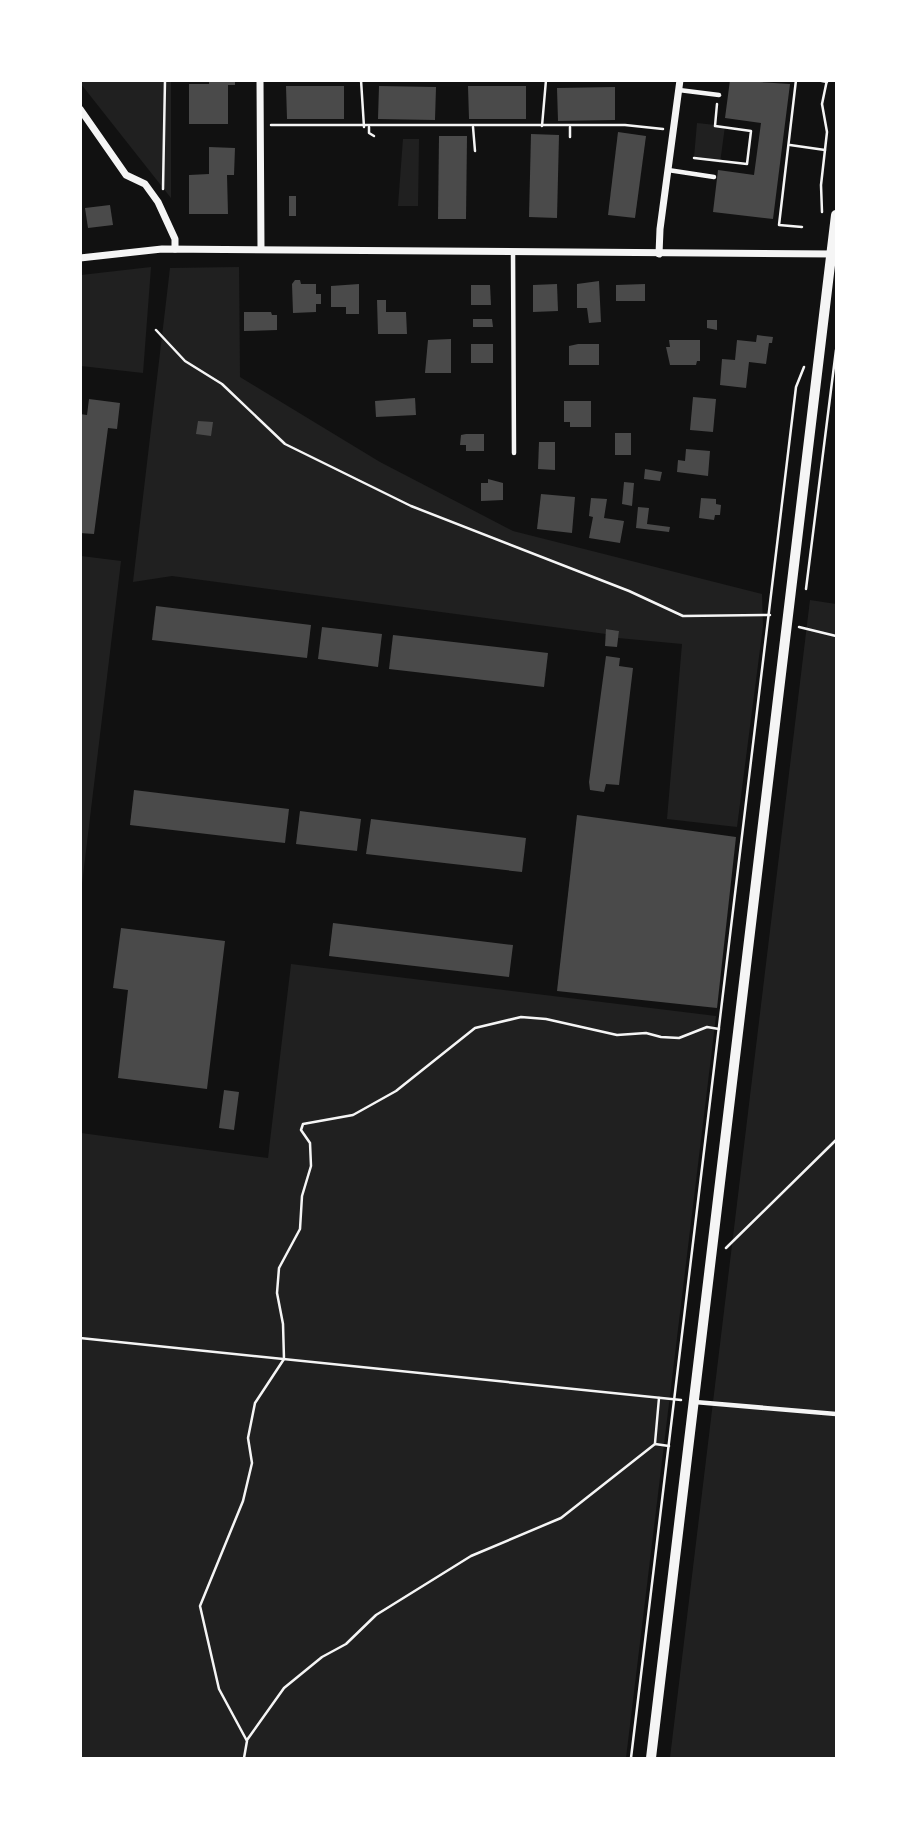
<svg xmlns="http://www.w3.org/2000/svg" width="917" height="1839" viewBox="0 0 917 1839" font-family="'Work Sans',sans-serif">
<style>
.green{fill:#202020}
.building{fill:#4a4a4a}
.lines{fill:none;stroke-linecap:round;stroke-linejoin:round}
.path{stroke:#f5f5f5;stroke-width:2.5}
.service{stroke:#f5f5f5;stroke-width:4.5}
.minor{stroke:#f5f5f5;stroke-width:7}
.secondary{stroke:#f5f5f5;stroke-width:10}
</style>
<rect width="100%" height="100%" fill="#111"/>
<!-- green -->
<g class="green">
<path d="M81,80L171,81V198L81,84Z"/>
<path d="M697,123L725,126L720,163L694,158Z"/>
<path d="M403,139H419L418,206H398Z"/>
<path d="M151,267L143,373L81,366V275Z"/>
<path d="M239,267L240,377L380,462L513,531L762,594L763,626L737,827L667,819L682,644L618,638L619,631L607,629L606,634L172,576L133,582L170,268Z"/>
<path d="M81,556L121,561L81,892L80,556Z"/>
<path d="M810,600L836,604V1758H670Z"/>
<path d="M291,964L716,1016L626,1758H81V1133L268,1158Z"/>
</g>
<!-- building -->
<g class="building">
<path d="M209,80H235V85H228V124H189V84H209Z"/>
<path d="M730,80L790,84L773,219L713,212L718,170L754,175L761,123L725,118Z"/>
<path d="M286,86H344V119H287Z"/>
<path d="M379,86L436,87L435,120L378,119Z"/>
<path d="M468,86H526V119H469Z"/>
<path d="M615,87V120L558,121L557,88Z"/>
<path d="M618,132L646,136L635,218L608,215Z"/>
<path d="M531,134L559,135L557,218L529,217Z"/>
<path d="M439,136H467L466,219H438Z"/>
<path d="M209,147L235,148L234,175H227L228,214H189V175L209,174Z"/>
<rect x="289" y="196" width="7" height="20"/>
<path d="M110,205L113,225L88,228L85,208Z"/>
<path d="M295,280H300L301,284H316V294H321V304H316V312L293,313L292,284Z"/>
<path d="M599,281L601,322L589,323L587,308H577V284Z"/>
<path d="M359,284V314H346V307H331V286Z"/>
<path d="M557,284L558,311L533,312V285Z"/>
<path d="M645,284V301H616V285Z"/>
<path d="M471,285H490L491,305H471Z"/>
<path d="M377,300H386V312H406L407,334H378Z"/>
<path d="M244,312H271L272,315H277V330L244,331Z"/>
<path d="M473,319H492L493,327H473Z"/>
<path d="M707,320H717V330L707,328Z"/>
<path d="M757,335L773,337L772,343H769L766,364L749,362L746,388L720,385L722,359L735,360L737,340L756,342Z"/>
<path d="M451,339V373H425L428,340Z"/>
<path d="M669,340H700V361H697L696,365H670L666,347H670Z"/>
<rect x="471" y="344" width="22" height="19"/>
<path d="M578,344H599V365H569V346Z"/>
<path d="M693,397L716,399L713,432L690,430Z"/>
<path d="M415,398L416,415L376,417L375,401Z"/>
<path d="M89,399L120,403L117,429L108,428L94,534L80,533V414L87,415Z"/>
<path d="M564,401H591V427H570V422H564Z"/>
<path d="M198,421L213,422L211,436L196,434Z"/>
<rect x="615" y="433" width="16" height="22"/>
<path d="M466,434H484V451H466V445H460L461,435Z"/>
<path d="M539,442H555V470L538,469Z"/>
<path d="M686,449L710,451L708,476L677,472L678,460L685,461Z"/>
<path d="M645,469L662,472L660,481L644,479Z"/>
<path d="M488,479L503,483V500L481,501V483H488Z"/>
<path d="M624,482L634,483L632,506L622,504Z"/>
<path d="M541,494L575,497L572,533L537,529Z"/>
<path d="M591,498L607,499L604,518L624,521L620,543L589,538L593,517L589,516Z"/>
<path d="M701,498L716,499V504L721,505L720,515H715L714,520L699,518Z"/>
<path d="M638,507L649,508L647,524L670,527L669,532L636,528Z"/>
<path d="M156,606L311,625L307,658L152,640Z"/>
<path d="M322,627L382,634L378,667L318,659Z"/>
<path d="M606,629L619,631L617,647L605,646Z"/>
<path d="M393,635L548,653L544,687L389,669Z"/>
<path d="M606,656L620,658L619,666L633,668L619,785L606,784L604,792L590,790L589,782Z"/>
<path d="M134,790L289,809L285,843L130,825Z"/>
<path d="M300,811L361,819L357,851L296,844Z"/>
<path d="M577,815L736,837L717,1008L557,991Z"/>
<path d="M371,819L526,838L522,872L366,854Z"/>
<path d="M333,923L513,945L509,977L329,956Z"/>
<path d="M121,928L225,941L207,1089L118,1078L128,990L113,988Z"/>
<path d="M224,1090L239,1092L234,1130L219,1128Z"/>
</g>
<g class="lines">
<!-- path -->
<g class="path">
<path d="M361,80L364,127"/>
<path d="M796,80L779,225L802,227"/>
<path d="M817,80L827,82"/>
<path d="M271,125H625L663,129"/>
<path d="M542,126L546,80"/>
<path d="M369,127V133L374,136"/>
<path d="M473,127L475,151"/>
<path d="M570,137V127"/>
<path d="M790,145L825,150"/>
<path d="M694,158L747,164L751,131L715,126L717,104"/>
<path d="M163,189L165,80"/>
<path d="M822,212L821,185L827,132L822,104L827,80"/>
<path d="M156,330L185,361L222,384L285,444L411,506L629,591L683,616L770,615"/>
<path d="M806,589L836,350"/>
<path d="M799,627L836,636"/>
<path d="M726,1248L836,1140"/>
<path d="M80,1338L681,1400"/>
<path d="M655,1443L659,1398"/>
<path d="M247,1740L284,1688L322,1657L346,1644L376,1615L471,1556L561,1518L655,1444L669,1446"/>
<path d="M244,1758L247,1741L219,1689L200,1606L243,1501L252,1463L248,1438L255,1403L284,1359L283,1324L277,1293L279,1268L300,1229L302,1196L311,1166L310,1143L301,1130L303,1124L353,1115L396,1091L475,1028L521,1017L546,1019L617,1035L646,1033L661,1037L679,1038L707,1027L719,1029"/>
<path d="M631,1758L796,387L804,367"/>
</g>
<!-- service -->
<g class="service">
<path d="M679,90L719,95"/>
<path d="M668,170L714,177"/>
<path d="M513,252L514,453"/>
<path d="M695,1402L836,1414"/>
</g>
<!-- minor -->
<g class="minor">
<path d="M260,80L261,249"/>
<path d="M80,109L126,175L145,184L158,202L175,239V249"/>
<path d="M659,254L660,229L680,80"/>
<path d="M80,258L162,249L835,254"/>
</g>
<!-- secondary -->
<path class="secondary" d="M651,1758L836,215"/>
</g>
<!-- border -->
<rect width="917" height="1839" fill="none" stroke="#ffffff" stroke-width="164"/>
</svg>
